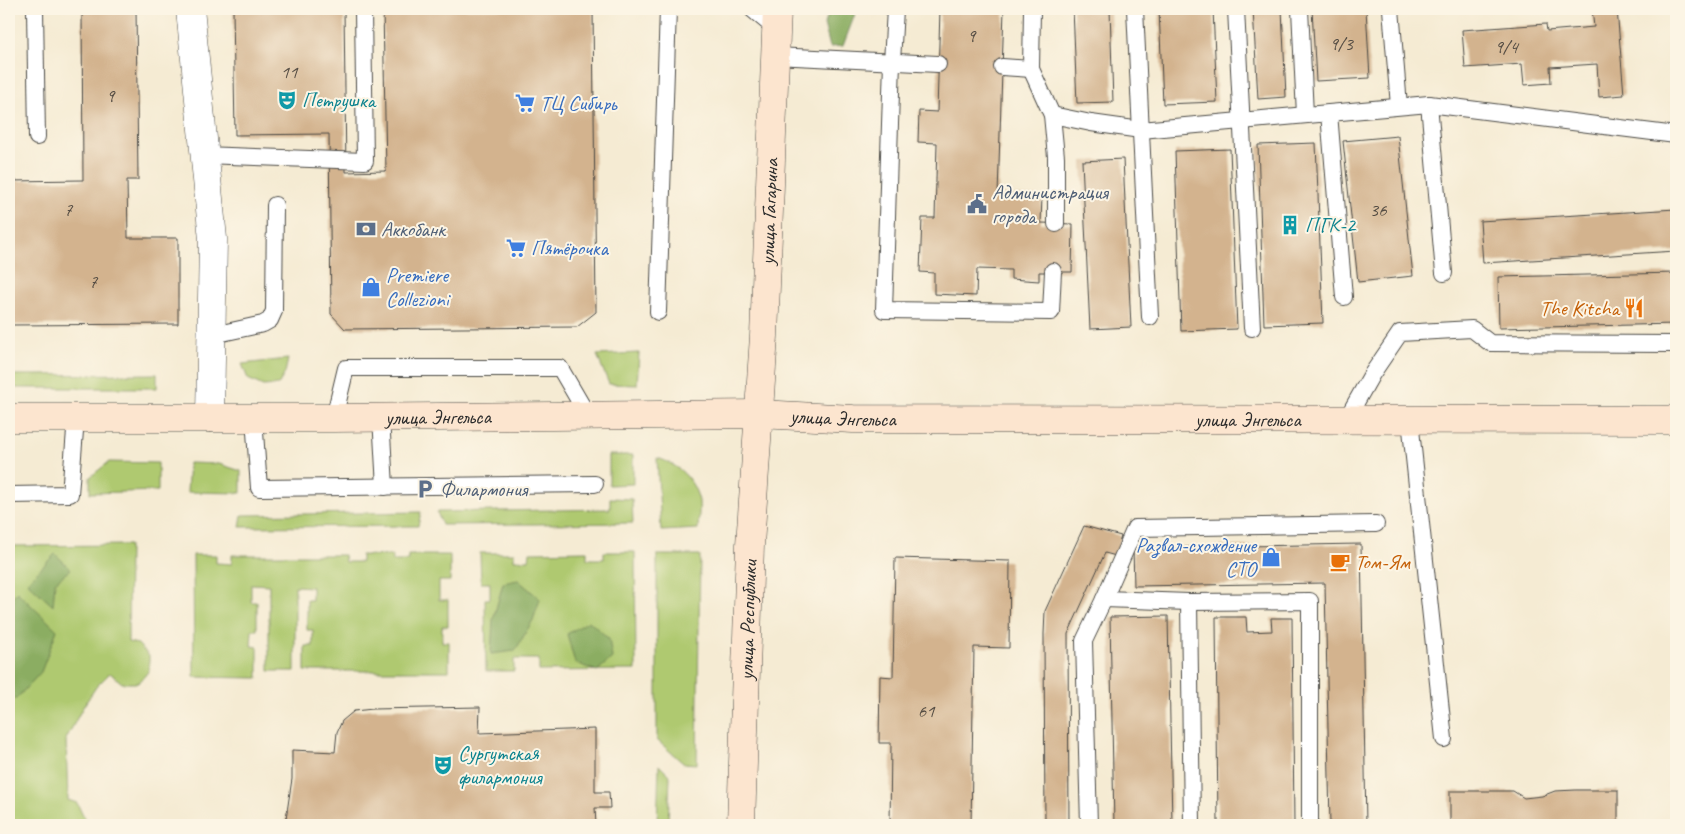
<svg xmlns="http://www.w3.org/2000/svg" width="1685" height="834" viewBox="0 0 1685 834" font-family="Caveat,sans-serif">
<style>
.green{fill:#afc96f;stroke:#6d7a4d}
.forest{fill:#8bad62;stroke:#5b6c46}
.building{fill:#d3b38e}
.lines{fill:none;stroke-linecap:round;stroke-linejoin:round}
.lane-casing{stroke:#494844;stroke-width:18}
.street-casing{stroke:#494844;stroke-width:29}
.secondary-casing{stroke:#494844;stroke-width:29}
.lane{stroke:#fff;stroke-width:16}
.street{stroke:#fff;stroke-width:28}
.secondary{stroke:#fce5cf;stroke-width:28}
.labels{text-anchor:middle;stroke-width:4;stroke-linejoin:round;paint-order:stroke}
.number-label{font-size:19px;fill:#554d44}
.culture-label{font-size:21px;fill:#0d838f;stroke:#fcf5e5;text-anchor:start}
.shop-label{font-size:21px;fill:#366cbe;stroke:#fcf5e5;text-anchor:start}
.service-label{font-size:21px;fill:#4e5e75;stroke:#fcf5e5;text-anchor:start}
.street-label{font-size:21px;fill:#2b2b2b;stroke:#fcf5e5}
.food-label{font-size:21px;fill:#c56008;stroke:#fcf5e5;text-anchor:end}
</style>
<rect width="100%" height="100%" fill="#fcf5e5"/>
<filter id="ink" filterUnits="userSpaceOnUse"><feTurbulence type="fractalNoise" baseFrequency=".02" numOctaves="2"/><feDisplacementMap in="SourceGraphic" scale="10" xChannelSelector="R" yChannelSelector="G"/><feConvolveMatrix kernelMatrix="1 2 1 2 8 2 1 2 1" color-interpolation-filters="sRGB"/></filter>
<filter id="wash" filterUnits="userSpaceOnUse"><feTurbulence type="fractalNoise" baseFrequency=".0096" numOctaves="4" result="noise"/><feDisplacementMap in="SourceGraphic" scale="20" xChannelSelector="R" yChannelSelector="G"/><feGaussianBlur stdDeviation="1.12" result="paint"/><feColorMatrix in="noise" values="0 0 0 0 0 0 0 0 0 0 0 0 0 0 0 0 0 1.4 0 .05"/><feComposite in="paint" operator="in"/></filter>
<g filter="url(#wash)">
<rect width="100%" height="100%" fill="#f5ebd3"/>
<!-- green -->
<g class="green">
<path d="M639,353L637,385L609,384L597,355Z"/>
<path d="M288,359L285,373L278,385L263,386L248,379L242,364Z"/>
<path d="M157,374V388H9V375Z"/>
<path d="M609,455H633V484L609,485Z"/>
<path d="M657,458C678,464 694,479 699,501C700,510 698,521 698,529L661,531Z"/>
<path d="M109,462L158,463V491L90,493V477Z"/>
<path d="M189,463L219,464L241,471V493L187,492Z"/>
<path d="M610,498L632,499L633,523L442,525L437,512L610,509Z"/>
<path d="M421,512L418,526L240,527L242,515Z"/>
<path d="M129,545L128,642L138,644L149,656V671L138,683H122L110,673L96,687L83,707L66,739L68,800L77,803L85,820L83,825H9V546Z"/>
<path d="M587,551V559H604V552H635L636,670L539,671V659H514V671H486L485,599H490V583H481L480,553H514V560H529L530,552Z"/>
<path d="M193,555H216V563L232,564V555H344L345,562H361V555L392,556L393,561H408V555H450V581H439V600H448V626H442V642H449V671H305V646H313V630H307V600H312V587L295,586V671H269V585L251,584V602H257V630H252L251,646L258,647V678L194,677Z"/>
<path d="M657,555H700L697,764L683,763L657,740Z"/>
<path d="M659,765L670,776L668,825H657Z"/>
</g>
<!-- forest -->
<g class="forest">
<path d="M831,9H857L843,46L830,47L824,24Z"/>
<path d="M55,554L71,569L55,582L53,606L27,582Z"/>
<path d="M518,580L540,599L533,620L515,651L491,654L493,620L503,583Z"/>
<path d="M17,592L57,630L41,672L16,699L9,698V601Z"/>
<path d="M589,621L609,639L612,658L597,671L575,663L567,634Z"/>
</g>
<g id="blocks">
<!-- building -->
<g class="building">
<path d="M82,9H136L138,180H127L128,238H178V324L9,325V181L83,180Z"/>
<path d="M233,9H344L346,172L386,171L383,9H593L596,312L577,327L345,329L331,314L329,134L235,135Z"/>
<path d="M940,9H1004L998,195L1042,196L1041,223L1073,224L1072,272H1039V281L1011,279V270L977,269L976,296L934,294V273L920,272L922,218H935L937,143L918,142L919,111L937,112Z"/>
<path d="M1073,9H1110L1113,102L1077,103Z"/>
<path d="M1159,9H1213L1217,102L1163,104Z"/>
<path d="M1253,9H1282L1286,97L1258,99Z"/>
<path d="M1312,9H1366L1370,78L1316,81Z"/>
<path d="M1592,9H1617L1624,95L1599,97L1597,64L1550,67L1551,83L1524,85L1522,64L1465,68L1462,30L1546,24L1547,31L1594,27Z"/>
<path d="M1398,136L1413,276L1358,282L1343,141Z"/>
<path d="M1316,143L1323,323L1264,325L1258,145Z"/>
<path d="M1230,149L1237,329L1181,331L1175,151Z"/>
<path d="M1123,159L1131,327L1090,329L1082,161Z"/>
<path d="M1676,209V251L1483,263L1480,221Z"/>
<path d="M1676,273V324L1499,328L1498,277Z"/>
<path d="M1084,526L1121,536L1116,556L1105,553L1068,634L1069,825H1045L1044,634L1045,611Z"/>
<path d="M1361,544L1366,825H1330L1325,583L1134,586L1133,548Z"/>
<path d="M895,558L1010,561L1009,648L974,647L971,825H890L891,743H879L880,676L893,677Z"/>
<path d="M1168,616L1172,825H1114L1110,617Z"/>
<path d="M1216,617H1246L1247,632L1272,631L1271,618H1292L1294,825H1218Z"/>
<path d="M480,707L479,733L595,729V792H609L610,808H595L596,825H285L292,779V750L335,752L337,732L342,721L354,711L373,709Z"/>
<path d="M1576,790H1618V825H1450V791H1513L1524,798L1542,796L1555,791Z"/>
</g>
</g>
</g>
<g filter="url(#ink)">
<use href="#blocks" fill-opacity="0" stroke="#494844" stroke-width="1"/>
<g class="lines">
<defs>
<g id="lane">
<path d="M35,9L37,137"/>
<path d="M752,9L776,29"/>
<path d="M895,9L892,62L884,310L1051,312L1053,271"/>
<path d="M1032,9L1031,69L1052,115L1056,157V224"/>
<path d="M1135,9L1150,317"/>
<path d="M1236,9L1252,328"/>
<path d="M1300,9L1305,115"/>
<path d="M1391,9L1399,106"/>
<path d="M775,56L938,64"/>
<path d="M1002,67L1031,69"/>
<path d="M1429,104L1444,273"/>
<path d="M1329,113L1344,297"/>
<path d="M1052,115L1091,123L1141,130L1429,104L1676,135"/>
<path d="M204,155L365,161L363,9"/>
<path d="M658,312L668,9"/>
<path d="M213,335L263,324L270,320L274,311L275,205"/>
<path d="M381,417L385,487"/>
<path d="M254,418L259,488L595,484"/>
<path d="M334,418L346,368H560L588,416"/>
<path d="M1346,420L1372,374L1400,333L1472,329L1490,343L1676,344"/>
<path d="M1410,420L1444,739"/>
<path d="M9,495L70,494L76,418"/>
<path d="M1189,602L1192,825"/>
<path d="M1089,825L1084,641L1104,599"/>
<path d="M1310,825V601L1189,602L1104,599L1135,528L1376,524"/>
</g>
<path id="street" d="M190,9L213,239L210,418"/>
<g id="secondary">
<path id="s1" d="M9,418H334L760,414L853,419L1676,420"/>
<path id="s2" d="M741,825L750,545L764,336L777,9"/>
</g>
</defs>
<!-- lane casing -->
<use href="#lane" class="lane-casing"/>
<!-- street casing -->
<use href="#street" class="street-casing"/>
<!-- secondary casing -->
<use href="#secondary" class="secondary-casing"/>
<!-- lane -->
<use href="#lane" class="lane"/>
<!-- street -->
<use href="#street" class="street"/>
<!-- secondary -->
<use href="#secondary" class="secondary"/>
</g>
</g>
<!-- icons -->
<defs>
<symbol id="theatre-bare" viewBox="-9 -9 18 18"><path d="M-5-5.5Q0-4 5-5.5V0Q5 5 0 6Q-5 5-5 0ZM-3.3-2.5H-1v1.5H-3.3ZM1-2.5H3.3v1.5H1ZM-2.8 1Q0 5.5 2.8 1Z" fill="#0f9aa8" stroke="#fcf5e5" stroke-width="2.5" paint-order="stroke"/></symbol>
<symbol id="supermarket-bare" viewBox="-9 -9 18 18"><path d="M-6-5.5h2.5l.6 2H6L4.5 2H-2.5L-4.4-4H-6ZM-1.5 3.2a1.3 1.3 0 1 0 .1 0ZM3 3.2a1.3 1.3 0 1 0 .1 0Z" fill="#3f7fe0" stroke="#fcf5e5" stroke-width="2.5" paint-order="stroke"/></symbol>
<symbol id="civic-bare" viewBox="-9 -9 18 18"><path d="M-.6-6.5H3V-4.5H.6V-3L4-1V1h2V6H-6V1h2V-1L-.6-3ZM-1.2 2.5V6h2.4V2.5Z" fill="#5c6f8a" stroke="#fcf5e5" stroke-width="2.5" paint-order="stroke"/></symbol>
<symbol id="building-bare" viewBox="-9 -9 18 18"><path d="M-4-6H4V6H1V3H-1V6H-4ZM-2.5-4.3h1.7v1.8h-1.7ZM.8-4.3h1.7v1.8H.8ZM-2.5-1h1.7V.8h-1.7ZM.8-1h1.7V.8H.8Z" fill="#0f9aa8" stroke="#fcf5e5" stroke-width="2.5" paint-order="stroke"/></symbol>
<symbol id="bank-bare" viewBox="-9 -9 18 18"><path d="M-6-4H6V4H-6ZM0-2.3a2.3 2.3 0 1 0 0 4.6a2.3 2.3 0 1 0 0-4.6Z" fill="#5c6f8a" stroke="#fcf5e5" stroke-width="2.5" paint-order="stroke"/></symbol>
<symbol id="shop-bare" viewBox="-9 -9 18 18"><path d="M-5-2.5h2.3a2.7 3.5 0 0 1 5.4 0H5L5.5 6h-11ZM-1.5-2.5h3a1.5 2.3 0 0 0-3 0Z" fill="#3f7fe0" stroke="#fcf5e5" stroke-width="2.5" paint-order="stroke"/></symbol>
<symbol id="restaurant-bare" viewBox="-9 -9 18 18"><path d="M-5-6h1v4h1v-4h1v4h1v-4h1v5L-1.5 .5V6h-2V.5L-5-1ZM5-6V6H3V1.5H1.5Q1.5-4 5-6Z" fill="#e8710a" stroke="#fcf5e5" stroke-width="2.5" paint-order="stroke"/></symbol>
<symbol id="parking-bare" viewBox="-9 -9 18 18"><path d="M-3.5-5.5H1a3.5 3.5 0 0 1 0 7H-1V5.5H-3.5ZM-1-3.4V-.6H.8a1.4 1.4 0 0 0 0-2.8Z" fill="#5c6f8a" stroke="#fcf5e5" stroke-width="2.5" paint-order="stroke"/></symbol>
<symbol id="cafe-bare" viewBox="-9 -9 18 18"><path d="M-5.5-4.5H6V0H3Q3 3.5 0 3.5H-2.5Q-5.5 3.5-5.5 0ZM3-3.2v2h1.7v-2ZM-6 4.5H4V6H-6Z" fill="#e8710a" stroke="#fcf5e5" stroke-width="2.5" paint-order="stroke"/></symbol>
</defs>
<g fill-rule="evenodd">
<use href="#theatre-bare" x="273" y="86" width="28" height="28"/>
<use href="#supermarket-bare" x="511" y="89" width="28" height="28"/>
<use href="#civic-bare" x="963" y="190" width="28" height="28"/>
<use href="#building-bare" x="1276" y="211" width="28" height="28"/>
<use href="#bank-bare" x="352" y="215" width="28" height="28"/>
<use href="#supermarket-bare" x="502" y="234" width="28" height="28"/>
<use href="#shop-bare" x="357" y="273" width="28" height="28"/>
<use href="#restaurant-bare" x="1620" y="294" width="28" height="28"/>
<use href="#parking-bare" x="411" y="475" width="28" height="28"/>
<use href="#shop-bare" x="1257" y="543" width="28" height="28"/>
<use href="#cafe-bare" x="1326" y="548" width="28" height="28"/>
<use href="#theatre-bare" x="429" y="751" width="28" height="28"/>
</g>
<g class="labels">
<!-- number labels -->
<g class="number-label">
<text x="971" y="42">9</text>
<text x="1341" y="50">9/3</text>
<text x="1506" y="53">9/4</text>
<text x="289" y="78">11</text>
<text x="110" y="102">9</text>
<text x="68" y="216">7</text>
<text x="1378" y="216">36</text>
<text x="93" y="288">7</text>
<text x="926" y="717">61</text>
</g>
<!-- culture labels -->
<g class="culture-label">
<text x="302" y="107">Петрушка</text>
<text x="1305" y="232">ПГК-2</text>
<text x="458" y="760">Сургутская<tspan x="458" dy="24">филармония</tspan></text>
</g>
<!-- shop labels -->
<g class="shop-label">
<text x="540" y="110">ТЦ Сибирь</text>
<text x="531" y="255">Пятёрочка</text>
<text x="386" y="282">Premiere<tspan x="386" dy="24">Collezioni</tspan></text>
<text x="1256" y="552" text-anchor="end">Развал-схождение<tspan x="1256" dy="24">СТО</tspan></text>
</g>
<!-- service labels -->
<g class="service-label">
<text x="992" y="199">Администрация<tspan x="992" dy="24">города</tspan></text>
<text x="381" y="236">Аккобанк</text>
<text x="440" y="496">Филармония</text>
</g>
<!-- street labels -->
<g class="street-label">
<text dy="7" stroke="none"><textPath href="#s2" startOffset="614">улица Гагарина</textPath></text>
<text dy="7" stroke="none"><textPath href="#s1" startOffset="429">улица Энгельса</textPath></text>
<text dy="7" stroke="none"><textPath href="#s1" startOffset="834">улица Энгельса</textPath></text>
<text dy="7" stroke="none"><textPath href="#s1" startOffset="1239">улица Энгельса</textPath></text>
<text dy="7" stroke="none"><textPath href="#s2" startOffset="205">улица Республики</textPath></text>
</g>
<!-- food labels -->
<g class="food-label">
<text x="1619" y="315">The Kitcha</text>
<text x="1355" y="569" text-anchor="start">Том-Ям</text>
</g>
</g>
<!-- margin -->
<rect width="1685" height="834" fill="none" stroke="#fcf5e5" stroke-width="30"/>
</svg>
